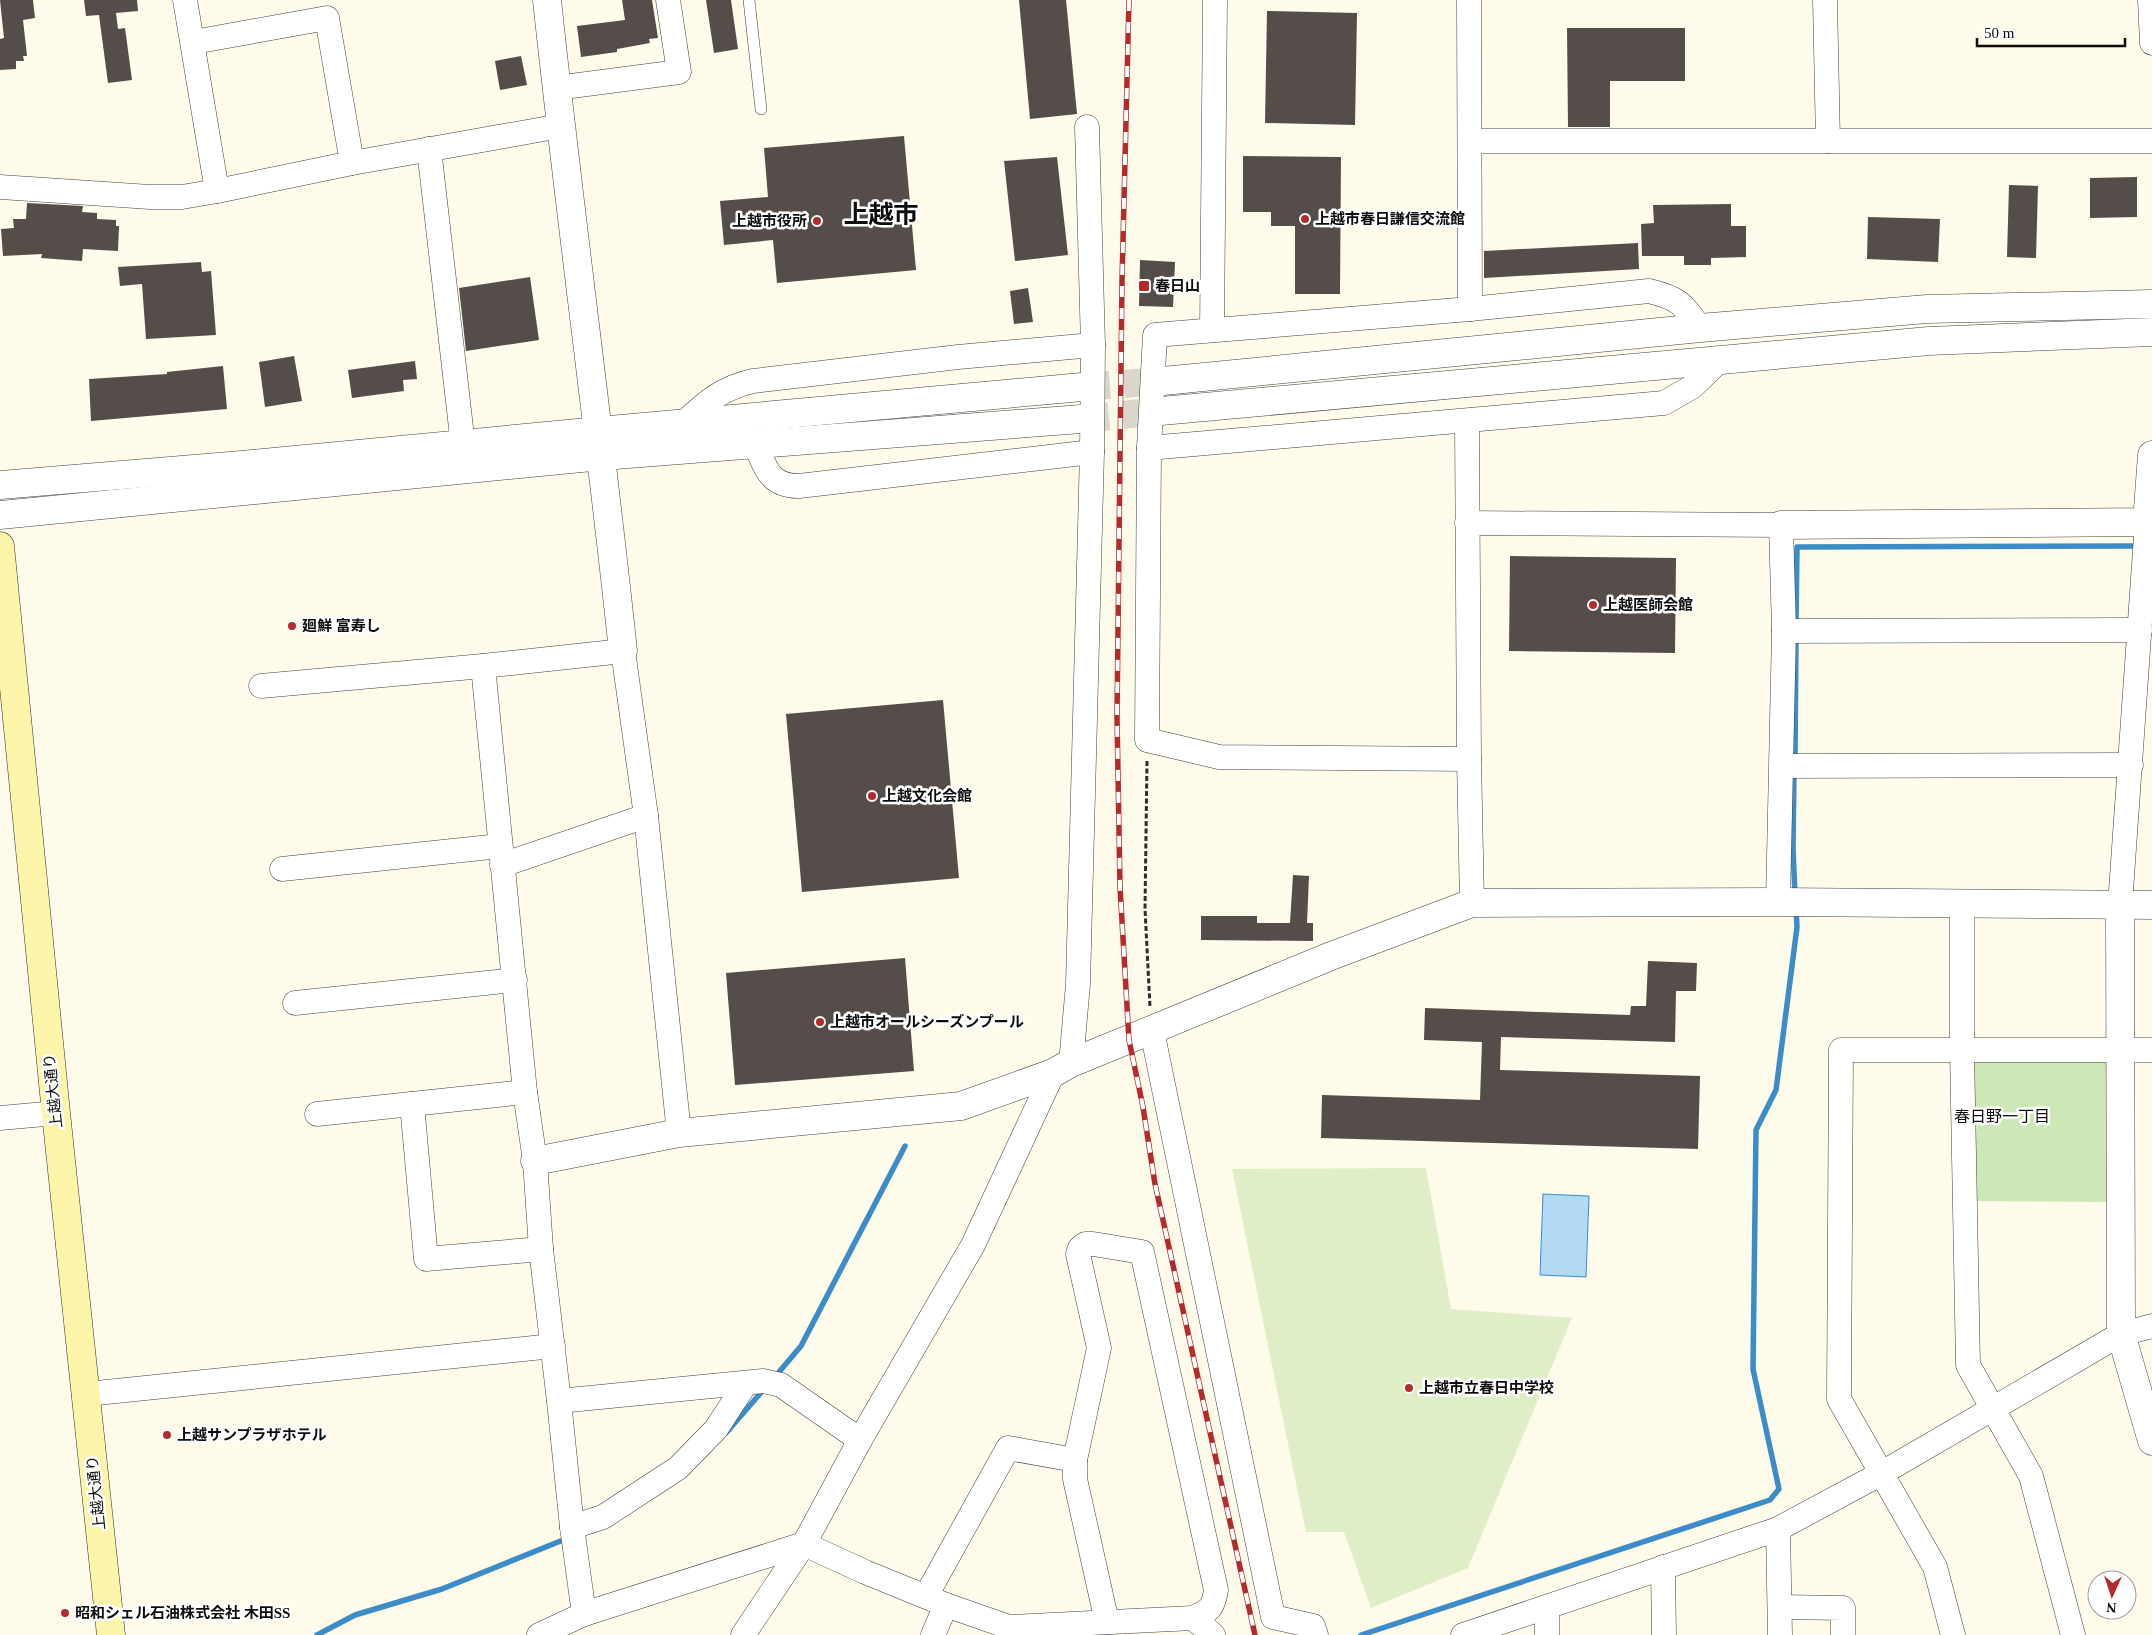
<svg xmlns="http://www.w3.org/2000/svg" width="2152" height="1635" viewBox="0 0 2152 1635" font-family="'Times New Roman','Noto Sans JP',serif">
<style>
.green{fill:#cee7b7}
.pitch{fill:#e0eec8}
.water{fill:#b2d9f3;stroke:#3c8cc7}
.lines{fill:none;stroke-linecap:round;stroke-linejoin:round}
.stream{stroke:#3c8cc7;stroke-width:5.5}
.building{fill:#544d49}
.tertiary-tunnel{stroke:#dad7ca;stroke-width:28;stroke-dasharray:28 14;stroke-linecap:butt}
.service-casing{stroke:#3f3f3f;stroke-width:12}
.minor-casing{stroke:#3f3f3f;stroke-width:25}
.tertiary-casing{stroke:#3f3f3f;stroke-width:29}
.secondary-casing{stroke:#2e2e2e;stroke-width:29}
.path{stroke:#2e2e2e;stroke-width:3;stroke-dasharray:5 2.5;stroke-linecap:butt}
.service{stroke:#fff;stroke-width:11}
.minor{stroke:#fff;stroke-width:24}
.tertiary{stroke:#fff;stroke-width:28}
.secondary{stroke:#fbf4a9;stroke-width:28}
.rail-casing{stroke:#b52a2d;stroke-width:5.5}
.rail{stroke:#fff;stroke-width:4;stroke-dasharray:11;stroke-linecap:butt}
.poi-dot{fill:#b52a2d;stroke:#fff;stroke-width:2}
.labels{text-anchor:middle;stroke-width:5;stroke-linejoin:round;paint-order:stroke}
.poi-label{font-size:15px;font-weight:bold;fill:#0c0c0c;stroke:#fff;text-anchor:start}
.street-label{font-size:15px;fill:#0c0c0c;stroke:#fff}
.neighbourhood-label{font-size:16px;fill:#0c0c0c;stroke:#fff}
.town-label{font-size:25px;font-weight:bold;fill:#0c0c0c;stroke:#fff}
</style>
<rect width="100%" height="100%" fill="#fefbeb"/>
<!-- green -->
<path class="green" d="M2113,1061V1202L1973,1201V1062Z"/>
<!-- pitch -->
<path class="pitch" d="M1426,1168L1451,1309L1572,1318L1468,1568L1371,1608L1344,1532H1306L1232,1169Z"/>
<!-- water -->
<path class="water" d="M1543,1194L1589,1196L1586,1277L1540,1275Z"/>
<g class="lines">
<!-- stream -->
<g class="stream">
<path d="M1796,625L1797,547L2140,546"/>
<path d="M1795,760L1796,637"/>
<path d="M1794,772L1793,848L1795,895"/>
<path d="M774,1378L801,1346L905,1146"/>
<path d="M726,1433L764,1389"/>
<path d="M317,1635L355,1615L442,1589L568,1538"/>
<path d="M1361,1635L1770,1500L1779,1489L1753,1369L1756,1130L1776,1090L1797,927L1796,909"/>
</g>
</g>
<!-- building -->
<g class="building">
<path d="M0,0H33L35,18L23,20L27,56H23L24,61H16V69L0,70V39L4,38Z"/>
<path d="M84,0H137L138,11L116,13L118,29L125,28L132,80L108,83L99,15L86,16Z"/>
<path d="M622,0H652L658,38L649,39L650,43L617,49V52L581,57L577,26L625,20Z"/>
<path d="M706,0H731L738,49L714,53Z"/>
<path d="M1019,0H1066L1077,114L1030,119Z"/>
<path d="M1267,11L1357,13L1355,125L1265,123Z"/>
<path d="M1567,28H1685V81H1610V127H1568Z"/>
<path d="M521,56L527,85L500,90L495,61Z"/>
<path d="M904,136L916,270L777,283L773,240L724,245L720,201L768,197L764,148Z"/>
<path d="M1243,156L1341,157L1340,294H1295V226H1271V212H1243Z"/>
<path d="M1057,157L1068,255L1015,261L1004,161Z"/>
<path d="M2137,177V217L2090,218V178Z"/>
<path d="M2009,185L2038,186L2036,258L2007,257Z"/>
<path d="M27,203L83,206L82,212L97,213V219L116,220V226H119L118,251L83,249L82,261L41,258L42,254L3,256L1,229L14,228L13,219H26Z"/>
<path d="M1731,204V226H1746V257L1711,258V265H1684V256H1642L1641,224L1654,223L1653,205Z"/>
<path d="M1868,217L1940,219L1938,262L1867,259Z"/>
<path d="M1638,243L1639,269L1484,278V251Z"/>
<path d="M1140,260L1175,262L1173,307L1139,306Z"/>
<path d="M201,262L202,272L211,271L216,335L146,339L142,284L120,286L118,267Z"/>
<path d="M530,277L539,340L466,351L459,288Z"/>
<path d="M1028,288L1033,322L1014,324L1010,291Z"/>
<path d="M294,356L302,401L265,407L259,362Z"/>
<path d="M415,361L417,379L403,380L404,391L352,398L348,370Z"/>
<path d="M223,366L227,409L91,421L89,379L167,374V372Z"/>
<path d="M1510,556L1676,558L1675,653L1509,651Z"/>
<path d="M943,700L959,878L802,892L786,714Z"/>
<path d="M1293,875L1309,876L1307,923H1313V941L1201,940V916H1257V923H1290Z"/>
<path d="M905,958L914,1071L735,1085L726,973Z"/>
<path d="M1648,961L1697,963L1696,991H1676L1675,1042L1501,1037L1500,1070L1700,1076L1698,1149L1321,1138L1322,1095L1480,1100L1482,1042L1424,1040L1425,1008L1630,1015L1631,1006H1646Z"/>
</g>
<g class="lines">
<!-- tertiary-tunnel -->
<g class="tertiary-tunnel">
<path d="M1082,387L1163,381"/>
<path d="M1081,419L1161,411"/>
</g>
<defs>
<path id="service" d="M749,0L761,109"/>
<g id="minor">
<path d="M185,0L217,191L352,163L561,126"/>
<path d="M1469,0L1470,309"/>
<path d="M1825,0L1828,141"/>
<path d="M2150,0L2152,43"/>
<path d="M194,42L327,18L352,163"/>
<path d="M556,88L679,72L668,0"/>
<path d="M1470,141H2152"/>
<path d="M429,149L463,445"/>
<path d="M0,187L150,197H182L217,191"/>
<path d="M1212,330L1215,0"/>
<path d="M1467,421L1469,759L1472,903"/>
<path d="M684,423C706,402 722,388 753,381L958,357L1093,345"/>
<path d="M755,444C766,468 769,486 799,486L1092,452"/>
<path d="M1149,448L1664,403L1692,387L1721,359"/>
<path d="M1467,523L1781,525L1784,631L1778,902"/>
<path d="M1784,631L2140,630"/>
<path d="M483,666L525,1092L535,1161L541,1249L559,1401L763,1381L781,1385L860,1440"/>
<path d="M261,686L483,666L623,651L646,816L679,1133"/>
<path d="M1469,759L1219,757L1147,740L1149,448L1155,335L1470,309L1649,291C1679,298 1683,304 1700,328"/>
<path d="M1782,766L2131,765"/>
<path d="M502,865L646,816"/>
<path d="M282,869L500,846"/>
<path d="M1962,905V1051L1968,1365L2031,1476L2073,1635"/>
<path d="M2120,905L2147,522H2152"/>
<path d="M295,1003L515,980"/>
<path d="M1152,1031L1273,1617L1313,1626L1316,1635"/>
<path d="M1071,1063L1078,984L1092,452L1093,345L1087,127"/>
<path d="M412,1104L426,1259L541,1249"/>
<path d="M317,1114L525,1092"/>
<path d="M0,1118L56,1113"/>
<path d="M87,1394L553,1346"/>
<path d="M559,1401L572,1527L584,1614"/>
<path d="M1075,1460V1479L1107,1622"/>
<path d="M572,1527L603,1517L678,1468L716,1429L746,1383"/>
<path d="M1778,1529L1780,1635"/>
<path d="M1663,1567L1664,1635"/>
<path d="M926,1596L1008,1448L1075,1460L1099,1348L1078,1254L1080,1248L1085,1244H1093L1142,1252L1216,1590C1213,1609 1210,1610 1193,1618"/>
<path d="M1780,1607L1843,1608V1635"/>
<path d="M1547,1608V1635"/>
<path d="M539,1635L584,1614L804,1544L865,1572L946,1605L1009,1627L1193,1618L1213,1635"/>
<path d="M743,1635L804,1544L860,1440L973,1245L1053,1073"/>
<path d="M933,1635L946,1605"/>
<path d="M1463,1635L1778,1529L1882,1473L2121,1334L2152,1326"/>
<path d="M1953,1635L1935,1567L1839,1399L1841,1050H2152"/>
</g>
<g id="tertiary">
<path d="M547,0C570,217 600,433 623,651"/>
<path d="M1163,381L1700,328L1927,309L2152,304"/>
<path d="M1161,411L1929,341L2152,332"/>
<path d="M0,485L242,465L599,431L1082,387"/>
<path d="M0,515L602,456L1081,419"/>
<path d="M1781,525L2147,522L2152,455"/>
<path d="M2120,905L2121,1334L2152,1441"/>
<path d="M535,1161L679,1133L961,1106L1053,1073L1071,1063L1331,956L1472,903L1778,902L2152,905"/>
</g>
<path id="secondary" d="M0,546L56,1113L111,1635"/>
</defs>
<!-- service casing -->
<use href="#service" class="service-casing"/>
<!-- minor casing -->
<use href="#minor" class="minor-casing"/>
<!-- tertiary casing -->
<use href="#tertiary" class="tertiary-casing"/>
<!-- secondary casing -->
<use href="#secondary" class="secondary-casing"/>
<!-- path -->
<path class="path" d="M1147,761L1145,909L1150,1007"/>
<!-- service -->
<use href="#service" class="service"/>
<!-- minor -->
<use href="#minor" class="minor"/>
<!-- tertiary -->
<use href="#tertiary" class="tertiary"/>
<!-- secondary -->
<use href="#secondary" class="secondary"/>
<defs>
<path id="rail" d="M1129,0L1122,281L1117,717L1120,887L1129,1040L1143,1107L1155,1184L1255,1635"/>
</defs>
<!-- rail casing -->
<use href="#rail" class="rail-casing"/>
<!-- rail -->
<use href="#rail" class="rail"/>
</g>
<!-- markers -->
<g class="poi-dot">
<circle cx="1305" cy="219" r="5"/>
<circle cx="817" cy="221" r="5"/>
<rect x="1138" y="280" width="12" height="12" rx="2.5"/>
<circle cx="1593" cy="605" r="5"/>
<circle cx="292" cy="626" r="5"/>
<circle cx="872" cy="796" r="5"/>
<circle cx="820" cy="1022" r="5"/>
<circle cx="1409" cy="1388" r="5"/>
<circle cx="167" cy="1435" r="5"/>
<circle cx="65" cy="1613" r="5"/>
</g>
<g class="labels">
<!-- poi labels -->
<g class="poi-label">
<text x="1315" y="224">上越市春日謙信交流館</text>
<text x="807" y="226" text-anchor="end">上越市役所</text>
<text x="1155" y="291">春日山</text>
<text x="1603" y="610">上越医師会館</text>
<text x="302" y="631">廻鮮 富寿し</text>
<text x="882" y="801">上越文化会館</text>
<text x="830" y="1027">上越市オールシーズンプール</text>
<text x="1419" y="1393">上越市立春日中学校</text>
<text x="177" y="1440">上越サンプラザホテル</text>
<text x="75" y="1618">昭和シェル石油株式会社 木田SS</text>
</g>
<!-- street labels -->
<g class="street-label">
<text transform="translate(53 1091) rotate(-96)" y="5">上越大通り</text>
<text transform="translate(96 1493) rotate(-96)" y="5">上越大通り</text>
</g>
<!-- neighbourhood labels -->
<g class="neighbourhood-label">
<text x="2002" y="1122">春日野一丁目</text>
</g>
<!-- town labels -->
<g class="town-label">
<text x="881" y="223">上越市</text>
</g>
</g>
<!-- north arrow -->
<g transform="translate(2112 1595) rotate(183)"><circle r="24" fill="#ffffff" stroke="#9e9e9e"/>
<path d="M0-4L9 19L0 12L-9 19Z" fill="#b52a2d"/>
<text y="-8" font-size="14" font-weight="bold" text-anchor="middle" fill="#0c0c0c">N</text>
</g>
<!-- scale -->
<path d="M1977 38v8h148v-8" fill="none" stroke="#0c0c0c" stroke-width="2.5"/>
<text x="1984" y="38" font-size="15" fill="#0c0c0c" stroke="#ffffff" stroke-width="4" paint-order="stroke">50 m</text>
</svg>
